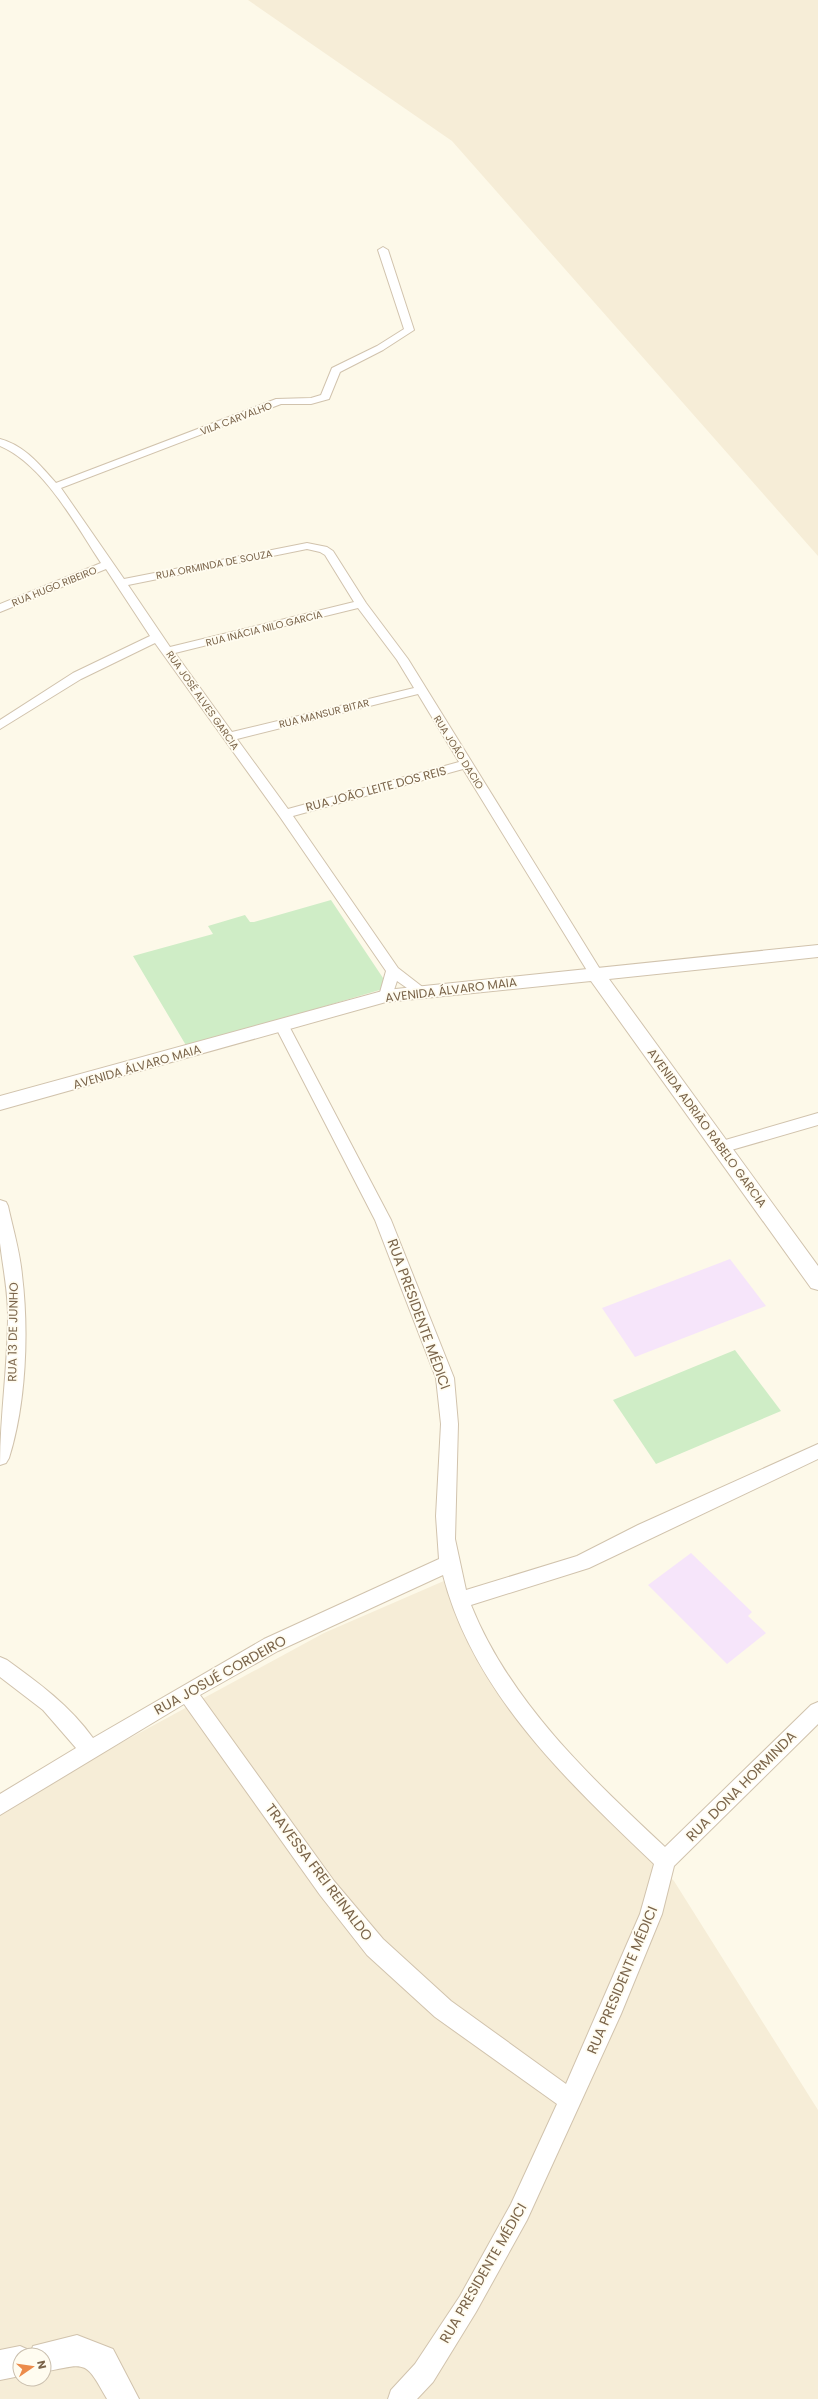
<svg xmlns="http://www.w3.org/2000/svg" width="818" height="2399" viewBox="0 0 818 2399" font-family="Poppins,sans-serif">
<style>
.residential{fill:#f6edd7;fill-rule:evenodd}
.education{fill:#f6e5fa}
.green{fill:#cfedc6}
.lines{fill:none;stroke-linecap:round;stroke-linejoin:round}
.minor-casing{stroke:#d1c3ad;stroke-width:2}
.tertiary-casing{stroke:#d1c3ad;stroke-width:2}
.minor{fill:#fff;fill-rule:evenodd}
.tertiary{fill:#fff;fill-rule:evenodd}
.labels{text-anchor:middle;stroke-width:3.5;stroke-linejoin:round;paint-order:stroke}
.far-street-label{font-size:10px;fill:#7a644a;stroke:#fffcf0}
.street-label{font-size:12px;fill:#7a644a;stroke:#fffcf0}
.near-street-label{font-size:14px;fill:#7a644a;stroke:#fffcf0}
</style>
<rect width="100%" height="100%" fill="#fdf9e9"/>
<!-- residential -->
<g class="residential">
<path d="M248,0H818V556L452,141Z"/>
<path d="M453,1577L495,1680L555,1762L674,1881L818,2110V2399H0V1813L95,1757L324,1633ZM20,2355H44V2379H20Z"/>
</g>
<!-- education -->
<g class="education">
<path d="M730,1259L766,1306L635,1357L602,1308Z"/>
<path d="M691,1553L752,1612L748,1616L766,1633L727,1664L648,1585Z"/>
</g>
<!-- green -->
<g class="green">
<path d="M331,900L385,981L383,989L187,1047L133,956L213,934L208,926L245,915L250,922H254Z"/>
<path d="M735,1350L781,1411L656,1464L613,1400Z"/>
</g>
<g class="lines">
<defs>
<g id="minor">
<path d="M383,247L388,250L414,330L383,350L340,372L329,399L311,404H281L61,488L124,579L307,543L327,547L333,551L366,603L408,659L603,974L601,977H591L463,769L293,816L398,968L429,992L427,995H417L397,981L391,999H381L379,996L386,971L280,817L155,643L81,679L0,729V720L73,673L150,636L106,569L0,612V604L101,563C76,525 43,464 0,446V439C24,445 40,465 56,483L276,399L311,398L321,395L332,368L377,346L404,329L378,250ZM307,549L320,552L325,555L354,602L170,647L128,585ZM358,608L397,660L414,688L232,732L175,653ZM418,694L459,762L288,809L237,739Z"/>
<path d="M282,1021L287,1022L289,1026L391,1220L454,1378L458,1424L455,1539L466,1590L577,1556L638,1525L818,1444V1459L589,1568L471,1605C510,1702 590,1777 665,1847L811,1705L818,1702V1724L674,1866L662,1914L621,2014L527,2220L476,2312L433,2382L417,2399H388L391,2390L415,2364L460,2296L511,2204L557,2104L435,2017L367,1955L320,1895L184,1704L0,1815V1794L76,1748L43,1710L0,1677V1657L7,1660C39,1683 70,1706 93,1738L264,1639L439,1559L436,1516L441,1424L436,1378L375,1220L275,1026L277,1022ZM443,1575C473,1693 569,1783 654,1864L640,1914L566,2084L451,2001L383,1939L334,1881L200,1695L278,1651Z"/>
<path d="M818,1113V1125L721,1153L715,1151L713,1147L715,1143Z"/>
<path d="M0,1200L6,1202L8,1206C13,1229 20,1252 22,1275C29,1332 26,1404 9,1458L6,1463L0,1465C0,1415 8,1366 8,1316C8,1291 3,1268 0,1243C0,1229 0,1214 0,1200Z"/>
</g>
<g id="tertiary">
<path d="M818,945V957L609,979L818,1266V1290L811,1288L591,981L386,1002L0,1110V1096L386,990Z"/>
<path d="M77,2335L113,2349L139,2399H107C85,2360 87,2363 44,2372V2355H20V2376L0,2380V2350L20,2346L31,2351L33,2346Z"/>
</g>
</defs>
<!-- minor casing -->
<use href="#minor" class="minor-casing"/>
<!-- tertiary casing -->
<use href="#tertiary" class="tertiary-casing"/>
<!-- minor -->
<use href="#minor" class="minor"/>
<!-- tertiary -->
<use href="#tertiary" class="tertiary"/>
</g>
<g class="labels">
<!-- far-street labels -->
<g class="far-street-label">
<text transform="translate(236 418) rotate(-21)" y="4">VILA CARVALHO</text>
<text transform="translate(214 564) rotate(-11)" y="4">RUA ORMINDA DE SOUZA</text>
<text transform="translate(54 586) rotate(-22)" y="4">RUA HUGO RIBEIRO</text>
<text transform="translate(264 628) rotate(-14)" y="4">RUA INÁCIA NILO GARCIA</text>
<text transform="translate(203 700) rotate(55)" y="4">RUA JOSÉ ALVES GARCIA</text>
<text transform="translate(324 713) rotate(-14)" y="4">RUA MANSUR BITAR</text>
<text transform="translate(459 752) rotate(58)" y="4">RUA JOÃO DACIO</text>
</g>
<!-- street labels -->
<g class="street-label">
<text transform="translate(376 789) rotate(-15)" y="4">RUA JOÃO LEITE DOS REIS</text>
<text transform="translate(451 990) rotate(-7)" y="4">AVENIDA ÁLVARO MAIA</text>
<text transform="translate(137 1067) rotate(-16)" y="4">AVENIDA ÁLVARO MAIA</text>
<text transform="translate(707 1128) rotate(54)" y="4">AVENIDA ADRIÃO RABELO GARCIA</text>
<text transform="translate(13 1332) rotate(-89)" y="4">RUA 13 DE JUNHO</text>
</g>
<!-- near-street labels -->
<g class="near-street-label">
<text transform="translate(419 1314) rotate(70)" y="5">RUA PRESIDENTE MÉDICI</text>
<text transform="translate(220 1675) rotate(-29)" y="5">RUA JOSUÉ CORDEIRO</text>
<text transform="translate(741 1786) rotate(-45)" y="5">RUA DONA HORMINDA</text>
<text transform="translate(319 1872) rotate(53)" y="5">TRAVESSA FREI REINALDO</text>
<text transform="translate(622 1980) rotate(-67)" y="5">RUA PRESIDENTE MÉDICI</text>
<text transform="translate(483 2273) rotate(-60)" y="5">RUA PRESIDENTE MÉDICI</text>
</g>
</g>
<!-- north arrow -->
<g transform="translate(32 2367) rotate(77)"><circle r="19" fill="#fffcf0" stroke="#cabfae"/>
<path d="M0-3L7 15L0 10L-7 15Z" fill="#ec8b4a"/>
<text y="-6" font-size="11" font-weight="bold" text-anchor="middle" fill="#7a644a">N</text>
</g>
</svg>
